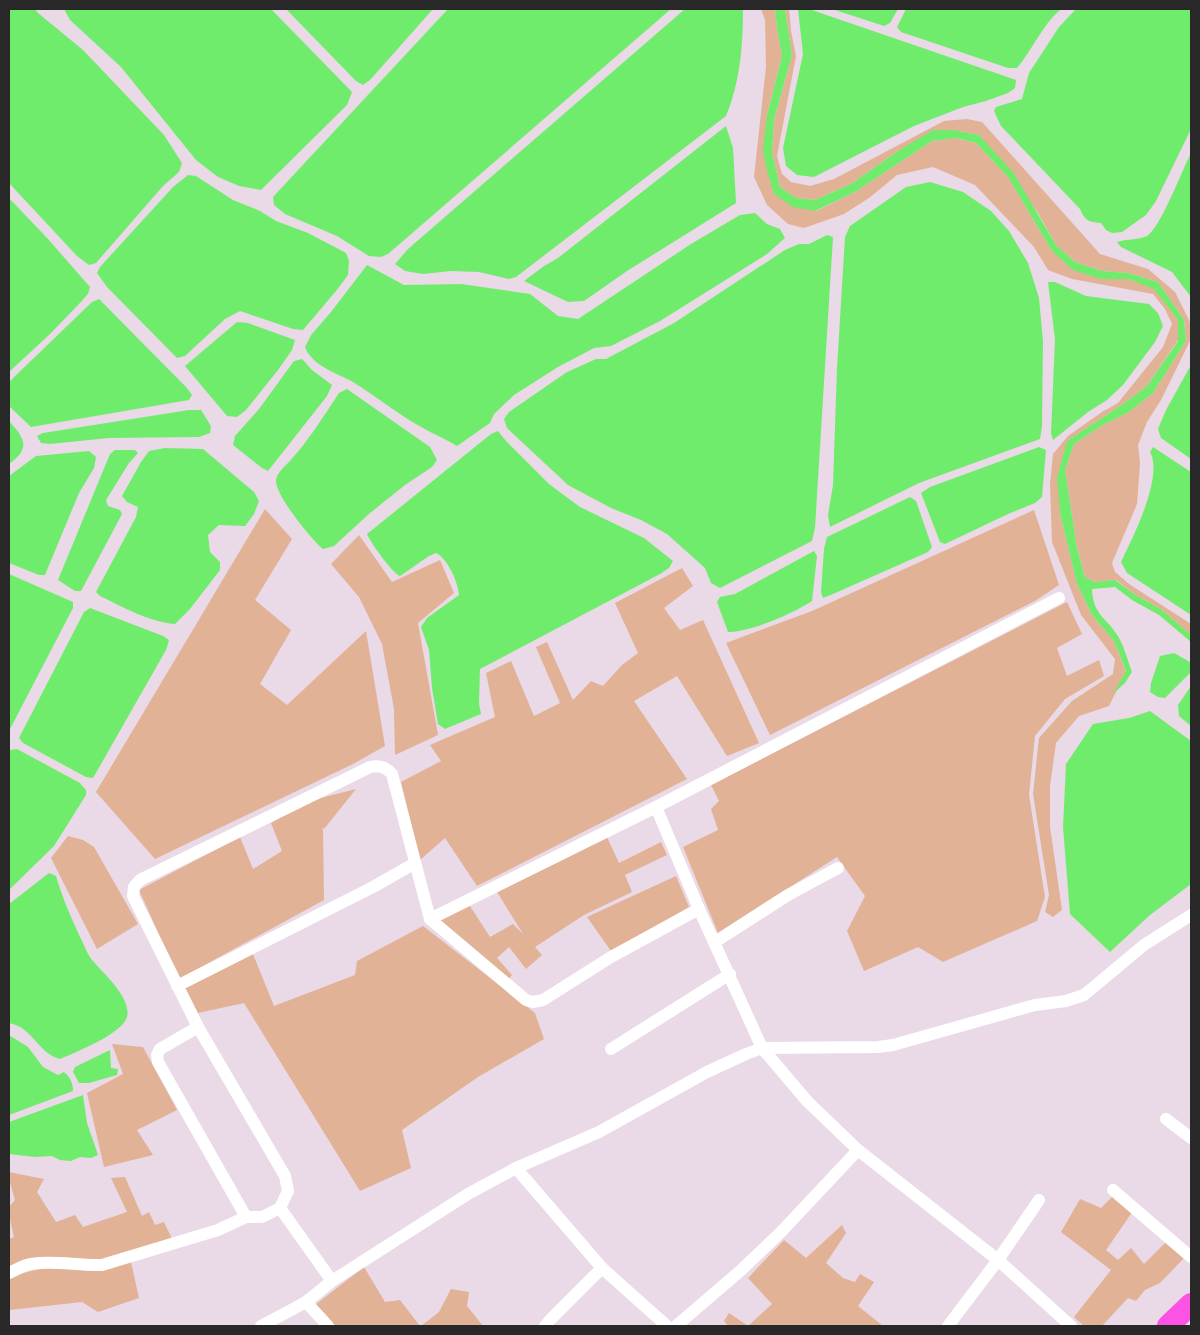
<svg xmlns="http://www.w3.org/2000/svg" width="1200" height="1335" viewBox="0 0 1200 1335" font-family="'Asap Condensed',sans-serif">
<style>
.green{fill:#e1b296}
.water{fill:#70ec6d}
.lines{fill:none;stroke-linecap:round;stroke-linejoin:round}
.street{stroke:#fff;stroke-width:12}
.highway{stroke:#fc53e4;stroke-width:22}
</style>
<rect width="100%" height="100%" fill="#ead9e6"/>
<!-- green -->
<g class="green">
<path d="M761,9H775L777,28L782,56L767,115L774,194L816,211L855,192L932,141L955,138L976,143L1008,177L1052,251L1101,279H1128L1154,288L1178,320V340L1147,386L1123,404L1067,441L1060,513L1077,584L1092,615L1114,641L1126,672L1109,706L1079,716L1056,743L1050,786V827L1062,910L1053,917L1045,912L1049,895L1033,794L1039,738L1072,701L1113,674L1115,659L1081,615L1052,542L1050,484L1053,454L1068,436L1102,412L1118,403L1163,347L1172,324L1165,309L1153,294L1072,279L1048,270L1034,247L975,185L933,167L897,175L869,198L844,214L804,228L788,224L767,205L754,177L766,67L765,20Z"/>
<path d="M785,9H789L791,31L796,56L777,156L782,174L791,182L810,186L834,179L944,121L967,119L982,122L1100,254L1148,269L1175,292L1190,322V341L1161,400L1147,422L1138,445L1140,463L1137,504L1112,563L1115,572L1129,584L1191,624V635L1162,610L1134,594L1116,580L1095,582L1085,577L1077,548L1065,470L1074,444L1101,426L1129,412L1153,393L1186,341L1184,320L1158,282L1128,273L1102,271L1075,262L1056,245L1038,213L979,135L954,130L898,151L851,184L815,200L796,198L780,187L772,153L774,120L792,55Z"/>
<path d="M265,509L292,539L255,600L291,630L260,684L287,705L366,631L385,746L353,764L155,859L96,792Z"/>
<path d="M1034,510L1059,585L1035,601L770,735L726,643L812,611Z"/>
<path d="M359,535L392,582L440,560L454,593L418,623L438,735L395,755L394,709L382,644L359,597L331,564Z"/>
<path d="M682,568L693,586L664,608L680,630L703,620L759,743L727,756L677,676L634,701L687,779L477,886L445,838L420,860L401,782L441,761L430,745L495,717L486,673L511,661L534,716L560,703L536,647L547,642L573,700L591,681L603,686L622,665L638,653L615,603Z"/>
<path d="M1067,602L1082,634L1057,648L1067,676L1099,660L1104,676L1065,699L1035,736L1029,795L1045,897L1037,921L943,962L918,947L864,971L847,931L865,896L837,857L718,933L683,847L718,830L711,809L719,801L711,785Z"/>
<path d="M356,789L324,829L322,827L323,830L324,900L179,979L139,890L240,837L253,869L282,851L271,823L309,801Z"/>
<path d="M606,835L619,863L661,842L667,855L625,875L632,892L584,915L535,947L542,955L526,969L509,947L497,958L512,975L509,979L437,920L468,903L490,937L513,924L523,934L497,892Z"/>
<path d="M68,836L83,840L94,847L138,924L97,949L51,858Z"/>
<path d="M676,876L689,907L611,951L587,917Z"/>
<path d="M423,926L535,1013L544,1039L478,1077L402,1130L411,1168L360,1191L244,1003L198,1013L185,988L253,954L274,1006L355,975L357,961Z"/>
<path d="M112,1044L143,1047L177,1110L137,1130L153,1155L104,1167L87,1093L123,1074Z"/>
<path d="M9,1172L44,1179L37,1192L56,1222L75,1215L83,1227L127,1212L111,1178L125,1177L142,1216L149,1212L155,1225L164,1222L173,1241L106,1259L9,1267V1239L14,1237L9,1215V1207L15,1200L9,1179Z"/>
<path d="M1113,1196L1133,1211L1106,1250L1118,1260L1131,1248L1144,1264L1166,1242L1185,1257L1160,1283L1145,1290L1136,1301L1128,1298L1102,1326H1084L1074,1317L1111,1270L1061,1232L1080,1199L1101,1208Z"/>
<path d="M842,1225L846,1233L826,1263L843,1278L855,1282L860,1274L874,1282L858,1306L883,1326H728L724,1321L729,1313L748,1326L772,1304L748,1278L784,1240L806,1258Z"/>
<path d="M131,1262L139,1298L98,1312L82,1302L9,1310V1279C38,1263 97,1265 131,1262Z"/>
<path d="M364,1267L385,1302L400,1300L420,1326H335L315,1305Z"/>
<path d="M451,1289L469,1292L467,1306L483,1326H421L439,1312Z"/>
</g>
<!-- water -->
<g class="water">
<path d="M9,9H35L38,13L83,50L164,135L182,163L179,172L163,186L96,263L89,265L77,256L9,183Z"/>
<path d="M64,9H271L352,92L347,105L261,190L239,186L218,177L196,160L121,67L70,20Z"/>
<path d="M286,9H433L370,80L363,85L356,81Z"/>
<path d="M448,9H671L388,254L381,257L369,256L337,236L285,214L274,205L273,197Z"/>
<path d="M685,9H743C743,46 740,82 726,116L516,277L509,279L479,272L451,271L423,274L405,271L395,264L408,249Z"/>
<path d="M775,9H785L792,55L774,120L772,153L780,187L796,198L815,200L851,184L898,151L933,130H954L979,135L1013,172L1056,245L1075,262L1102,271L1128,273L1158,282L1184,320L1186,341L1153,393L1129,412L1101,426L1074,444L1065,470L1077,548L1085,577L1095,582L1115,580L1134,594L1162,610L1191,635V642L1159,615L1132,600L1115,587L1092,589C1093,615 1106,617 1118,636C1124,646 1128,661 1132,672L1125,683L1114,693L1126,671L1114,641L1092,615L1077,584L1060,513L1057,478L1067,441L1123,404L1147,386L1178,341V320L1154,289L1128,279H1101L1073,270L1052,251L1008,177L976,143L956,138L932,141L855,192L815,211L793,207L774,194L767,171L763,149L767,115L782,56L777,28Z"/>
<path d="M798,9H809L1016,80L1015,88L1008,93L986,101L963,107L914,126L814,177L797,175L786,166L783,148L803,54Z"/>
<path d="M832,9H898L890,23L884,26Z"/>
<path d="M906,9H1061C1042,25 1033,49 1017,68H1008L901,32L897,27Z"/>
<path d="M1076,9H1191V129L1156,201L1146,215L1122,232L1112,233L1106,230L1101,223C1089,222 1085,221 1080,209L1001,126L994,111L996,107L1022,99L1029,73L1059,27Z"/>
<path d="M726,126L733,148L736,203L627,271L584,301L568,302L524,281L544,266L558,258Z"/>
<path d="M1191,153V297L1172,272L1121,247L1117,242C1126,239 1139,240 1147,236C1161,227 1182,170 1191,153Z"/>
<path d="M188,175L196,176L233,200L260,211L276,221L308,233L346,253L349,261L348,275L336,291L303,330L293,329L240,311L225,319L185,356L177,358L107,287L97,273L100,267L173,187Z"/>
<path d="M930,182L963,192L991,211L1009,231L1028,263L1039,298L1043,341L1042,427L1040,439L919,483L830,527L828,515L833,485L837,368L845,237L850,226L906,187Z"/>
<path d="M9,198L48,239L90,287L88,294L78,305L50,334L9,372Z"/>
<path d="M755,213L767,224L780,229L785,238L767,254L660,321L611,346L594,348L558,367L514,395L494,414L490,423L457,446C446,439 435,435 423,428C399,415 377,397 353,382C337,373 312,366 305,347L311,335L331,312L367,265L404,285L461,284L530,294L558,316L578,319L691,244L740,215Z"/>
<path d="M827,235L833,237L815,528L812,541L720,588L711,583L705,568L667,534L641,520L611,508L568,485L507,428L504,419L509,412L567,372L596,359H606L674,323L785,250L799,244H809Z"/>
<path d="M1048,282H1055L1086,296L1149,304L1158,313L1163,326L1155,342L1123,385L1107,400L1088,412L1053,440L1051,433L1055,339Z"/>
<path d="M99,299L187,388L192,395L189,400L31,427L9,406V382L92,302Z"/>
<path d="M237,322L248,323L295,340L292,350L278,370L246,410L237,417L227,416L185,366Z"/>
<path d="M302,359L312,370L332,385L327,396L268,471L262,468L233,445L235,436L259,409L294,361Z"/>
<path d="M1191,365V459L1161,438L1158,429L1166,410Z"/>
<path d="M347,389L430,447L437,460L432,467L405,485L370,513L334,546L323,549C311,539 275,495 276,480C277,473 285,466 290,461C308,441 324,416 339,393Z"/>
<path d="M189,410H201L211,426L210,433L199,437L109,438L50,444L41,443L37,436L43,433Z"/>
<path d="M9,421C25,439 31,448 9,464Z"/>
<path d="M498,431L506,441L549,484L580,507L644,538L673,561L669,568L660,574L480,669L479,704L481,714L445,729L438,724L432,688L429,650L421,627L427,618L459,595C458,582 448,559 436,553L429,556L400,576C392,573 371,543 367,534L491,434Z"/>
<path d="M1039,447L1046,450L1042,497L1035,503L1008,514L945,544L940,542L921,493L930,487Z"/>
<path d="M1153,447L1191,472V615L1127,573L1121,562C1132,539 1164,477 1150,452Z"/>
<path d="M165,448L203,449L254,492L259,501L254,514L245,526L219,525L208,535L210,552L220,562V570L190,609L175,624C149,622 123,607 100,596L96,592L136,517L138,507L127,502L122,496L141,462L149,451Z"/>
<path d="M115,450H135L138,453L129,463L106,500L108,506L120,510L122,514L81,591H75L58,580L110,454Z"/>
<path d="M89,451L96,457L94,468L79,493L45,575H39L9,563V476L36,456Z"/>
<path d="M910,497L916,501L932,547L928,552L833,594L823,598L821,592L824,549L827,537Z"/>
<path d="M814,551L817,556L812,601C794,613 751,632 728,632L717,602L720,597L735,594Z"/>
<path d="M9,574L73,602V608L9,731Z"/>
<path d="M90,608L163,636L169,640L166,650L93,778L86,777L23,743L19,738L84,612Z"/>
<path d="M1174,653L1190,662L1191,672L1165,698L1158,697L1150,692L1151,683L1160,656Z"/>
<path d="M1191,686V726L1179,716L1178,705Z"/>
<path d="M1150,711L1191,741V884L1150,915L1110,952L1070,914L1063,827L1066,764L1093,724L1129,718Z"/>
<path d="M17,749L80,783L86,790V795L54,846L9,890V753L10,750Z"/>
<path d="M49,873L56,876C62,897 71,917 80,937C84,944 87,954 92,960C103,973 132,998 127,1017C122,1034 76,1052 60,1059C36,1052 34,1028 9,1023V904Z"/>
<path d="M9,1035L28,1047L43,1067L58,1075L64,1072C70,1077 73,1083 73,1091L9,1115Z"/>
<path d="M110,1050L111,1068L118,1069L117,1075L89,1083H79L73,1072L75,1067Z"/>
<path d="M83,1095L87,1123L98,1155L91,1158L80,1157L71,1161L60,1160L52,1156L35,1157L9,1154V1122Z"/>
</g>
<g class="lines">
<!-- street -->
<g class="street">
<path d="M656,807L699,909L762,1048L807,1101L858,1150L998,1260L1071,1326"/>
<path d="M430,919L526,1000L533,1002L543,1000L611,957L699,909"/>
<path d="M715,942L788,895L838,868"/>
<path d="M177,986L375,886L415,863"/>
<path d="M198,1027L160,1049L157,1055L158,1062L246,1217"/>
<path d="M611,1049L730,974"/>
<path d="M1166,1119L1191,1138"/>
<path d="M516,1168L602,1268L667,1326"/>
<path d="M1113,1190L1191,1257"/>
<path d="M9,1273C16,1270 23,1265 31,1264C54,1260 78,1266 102,1265L218,1230L246,1217H262L280,1208"/>
<path d="M332,1281L280,1208L288,1191L285,1176L198,1027L133,896L134,887L140,880L370,767C379,765 386,767 392,774L430,919L656,807L1059,598"/>
<path d="M306,1302L328,1326"/>
<path d="M261,1326L306,1302L332,1281L468,1194L516,1168L599,1132L707,1072L746,1054L762,1048L878,1047L893,1045L1035,1005L1066,1001L1084,995L1144,945L1191,915"/>
<path d="M545,1326L550,1320L602,1268"/>
<path d="M676,1326L739,1272L781,1232L858,1150"/>
<path d="M948,1326L998,1260L1039,1200"/>
</g>
<!-- highway -->
<path class="highway" d="M1168,1326L1191,1304"/>
</g>
<!-- border -->
<rect width="1200" height="1335" fill="none" stroke="#282828" stroke-width="20"/>
</svg>
